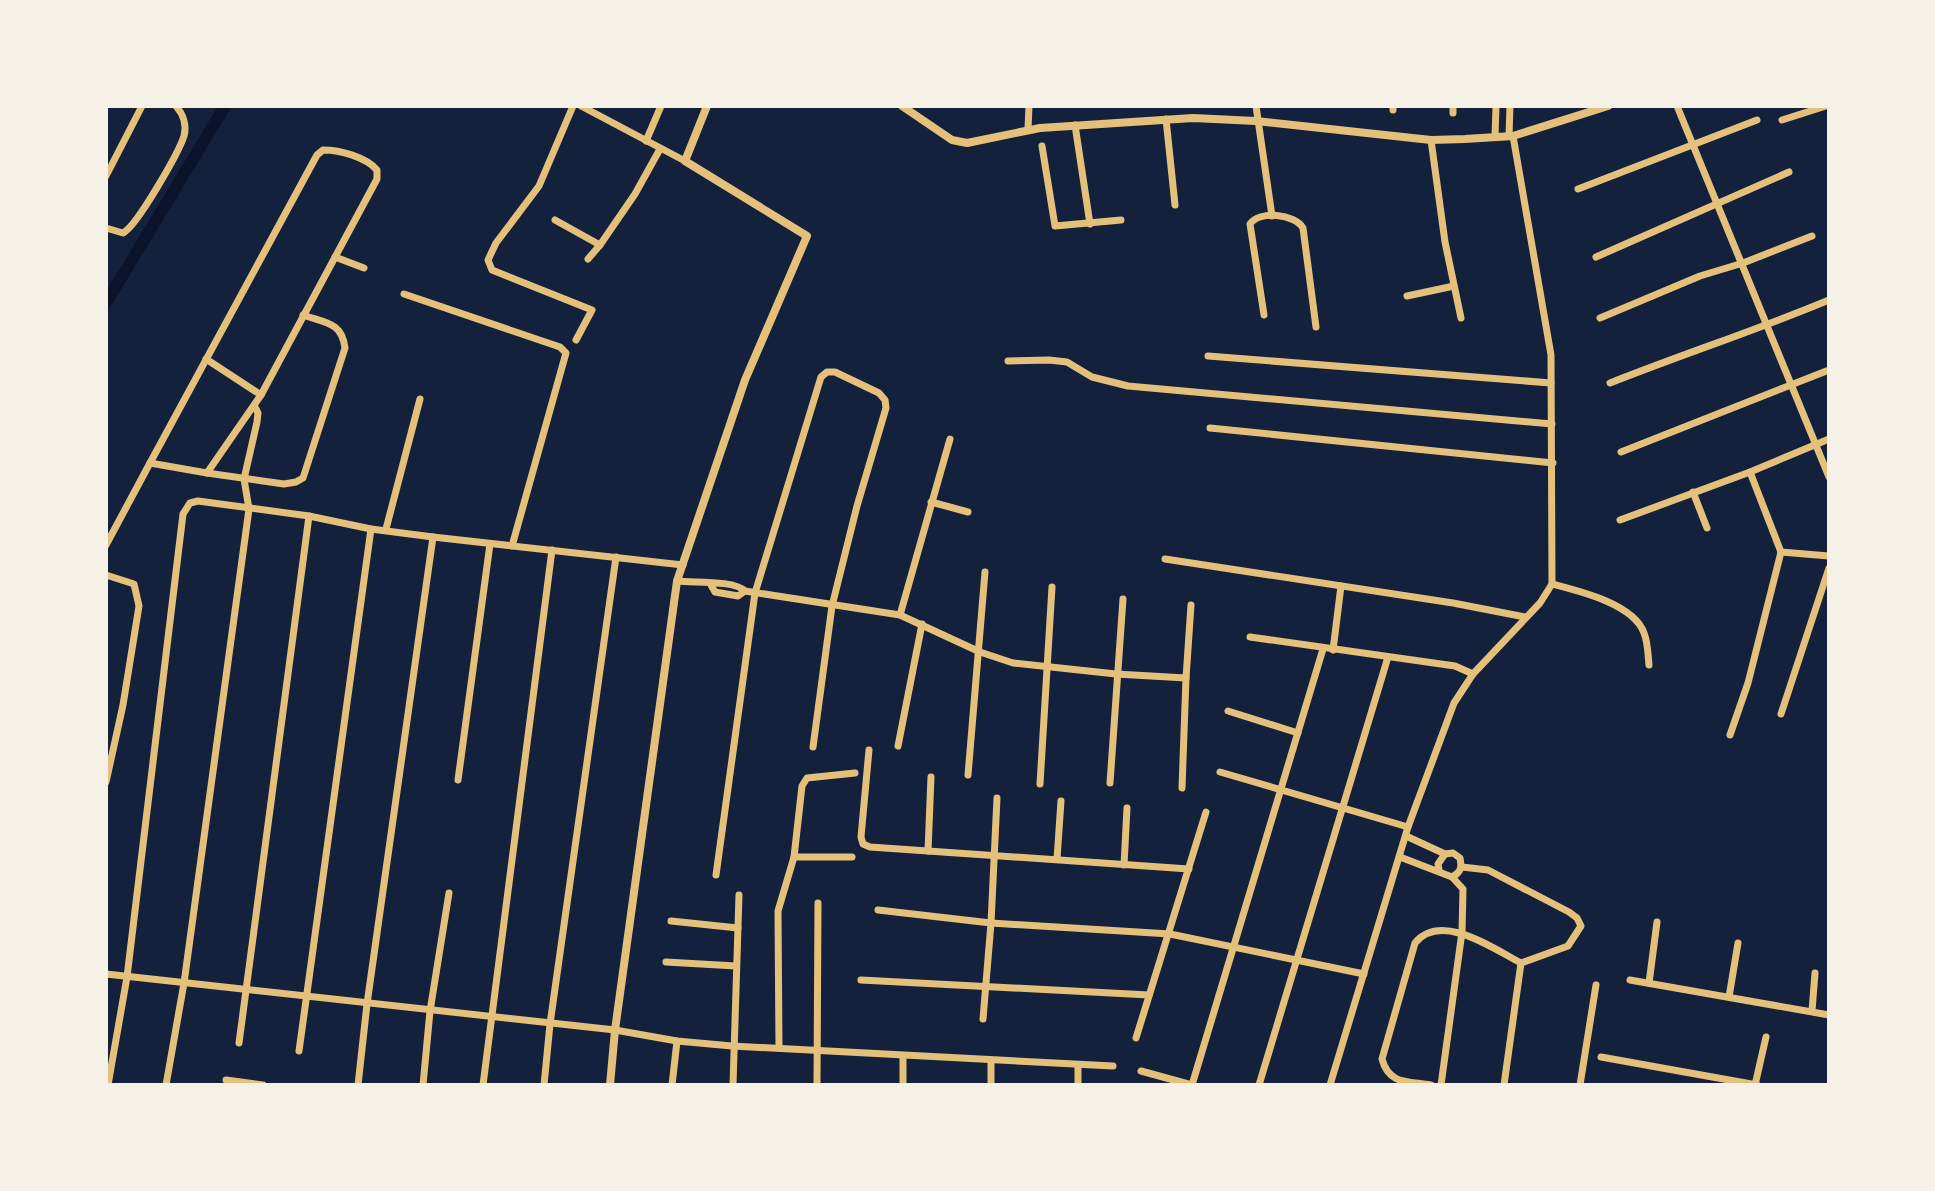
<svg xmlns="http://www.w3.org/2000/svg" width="1935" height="1191" viewBox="0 0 1935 1191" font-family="'Fira Sans Condensed',sans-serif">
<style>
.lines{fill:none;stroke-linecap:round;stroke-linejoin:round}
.canal{stroke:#0b132b;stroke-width:12}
.minor{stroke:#e5c07b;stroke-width:7}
.tertiary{stroke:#e5c07b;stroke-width:8}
</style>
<rect width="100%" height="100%" fill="#14213d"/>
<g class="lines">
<!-- canal -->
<path class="canal" d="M106,303L225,106"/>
<!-- minor -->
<g class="minor">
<path d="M573,106L539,186L496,243L488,260L492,270L592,310L576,340"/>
<path d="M581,106L685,161"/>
<path d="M1256,106L1272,216"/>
<path d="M1453,106V113"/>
<path d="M1677,106L1829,477"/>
<path d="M1393,110V106"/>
<path d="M1166,119L1175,205"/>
<path d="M1782,120L1826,106"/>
<path d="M1075,125L1090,224"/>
<path d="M1028,129L1029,106"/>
<path d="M1509,136L1510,106"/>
<path d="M1495,137L1496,106"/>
<path d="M1431,140L1445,242L1461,318"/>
<path d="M646,141L661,106"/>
<path d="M1042,146L1055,226L1121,220"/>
<path d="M323,150C340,150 366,157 377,170V179L261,395L207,473L150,463L317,155Z"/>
<path d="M106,176L142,106"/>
<path d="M1578,189L1757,120"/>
<path d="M555,220L600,245L635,194L660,149"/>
<path d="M106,228L123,233C137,226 179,152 184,136C187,125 183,114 176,106"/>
<path d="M335,257L364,268"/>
<path d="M1596,257L1789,172"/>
<path d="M588,259L600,245"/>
<path d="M404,294L560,347L566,353L512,546"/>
<path d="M1407,296L1454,286"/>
<path d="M1264,315L1250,224C1259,210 1295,214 1303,228L1316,327"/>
<path d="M1600,318L1700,276L1743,263L1812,236"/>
<path d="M1208,356L1551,383"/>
<path d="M206,359L261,395"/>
<path d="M1008,361L1049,360L1067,362L1092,377L1128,386L1552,424"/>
<path d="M1610,383C1683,354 1757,330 1829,300"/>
<path d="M1210,428L1553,463"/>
<path d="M1621,452L1829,370"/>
<path d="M207,473L284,484L296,482L303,478L345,348C342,322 325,323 303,315"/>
<path d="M1693,492L1707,528"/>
<path d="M931,502L968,512"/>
<path d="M1620,520L1750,472L1829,439"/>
<path d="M386,529L420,399"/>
<path d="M106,545L150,463"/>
<path d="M1781,552L1829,556"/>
<path d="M1165,559L1453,603L1525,617"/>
<path d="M106,575L134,584L139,606L123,705L106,782"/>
<path d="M677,581C695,583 734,580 745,591L900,615L980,652L1013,663L1116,674L1186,678L1191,605"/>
<path d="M1552,584C1579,591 1634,604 1644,633C1648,643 1648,655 1649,665"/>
<path d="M711,585L715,592L738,596L745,591"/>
<path d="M900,615L950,439"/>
<path d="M1250,637L1455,666L1473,674"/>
<path d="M1333,650L1341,586"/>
<path d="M1228,711L1298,733"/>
<path d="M1781,714L1829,568"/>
<path d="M1730,735L1748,683L1781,552L1750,472"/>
<path d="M898,746L922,624"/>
<path d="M869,750L861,837L863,844L870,847L1189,869"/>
<path d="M1220,772L1408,827"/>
<path d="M968,775L985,572"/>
<path d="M458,780L490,544"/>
<path d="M1110,783L1123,599"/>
<path d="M1040,784L1052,587"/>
<path d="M1182,788L1186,678"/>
<path d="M1406,836L1445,854"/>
<path d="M928,851L931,777"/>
<path d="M794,857H852"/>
<path d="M1400,857L1452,877C1461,872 1462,868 1460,858L1453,853L1445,854L1438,864L1439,870"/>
<path d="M1057,859L1061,801"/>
<path d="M1124,865L1127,808"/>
<path d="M716,875L755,593L821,377L827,372H835L879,393L885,400L886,408L857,506L832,606L813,747"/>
<path d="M878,910L991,923L1170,934L1364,974"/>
<path d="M671,921L738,928"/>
<path d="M666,962L736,966"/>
<path d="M106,974L615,1030L677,1041L732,1046L1113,1066"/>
<path d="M861,980L1149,995"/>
<path d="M1630,980L1829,1015"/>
<path d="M1649,983L1657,922"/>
<path d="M1729,997L1738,943"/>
<path d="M1812,1011L1815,973"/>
<path d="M983,1019L991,923L997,798"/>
<path d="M1136,1038L1206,812"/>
<path d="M239,1043L309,516"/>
<path d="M779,1048L778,911L794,857L802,786L807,778L855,773"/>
<path d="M299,1051L371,529"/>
<path d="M903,1056V1085"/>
<path d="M1601,1057L1757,1085"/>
<path d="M991,1060V1085"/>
<path d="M1141,1071L1192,1085"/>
<path d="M226,1080L263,1085"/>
<path d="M108,1085L127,977L183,514L190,503L198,501L309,516L371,529L433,537L683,565"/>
<path d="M166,1085L184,983L249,509L244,479L257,422L258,413L255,407"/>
<path d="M358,1085L367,1004L433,537"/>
<path d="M423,1085L430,1011L449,893"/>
<path d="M483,1085L552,550"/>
<path d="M544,1085L550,1024L616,557"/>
<path d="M672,1085L677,1041"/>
<path d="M733,1085L739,895"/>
<path d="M817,1085L818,903"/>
<path d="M1078,1085V1065"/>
<path d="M1192,1085L1323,649"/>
<path d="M1259,1085L1388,657"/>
<path d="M1330,1085L1408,827L1454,703L1473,674L1540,603L1552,584L1551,355L1513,136"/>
<path d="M1431,1085C1408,1081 1389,1085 1382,1059L1415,943C1441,911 1494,949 1521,963L1568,946L1581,926L1577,918L1569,912L1488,870L1462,867"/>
<path d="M1441,1085L1462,932L1463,889L1452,877"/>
<path d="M1504,1085L1521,963"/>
<path d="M1580,1085L1596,985"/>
<path d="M1755,1085L1766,1037"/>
</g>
<!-- tertiary -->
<g class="tertiary">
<path d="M902,106L952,140L967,143L1040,128L1193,118L1256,121L1431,140L1465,139L1513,136L1608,106"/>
<path d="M610,1085L615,1030L677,581L745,380L807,236L685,161L707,106"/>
</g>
</g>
<!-- border -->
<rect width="1935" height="1191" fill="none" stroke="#f6f1e7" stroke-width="216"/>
</svg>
